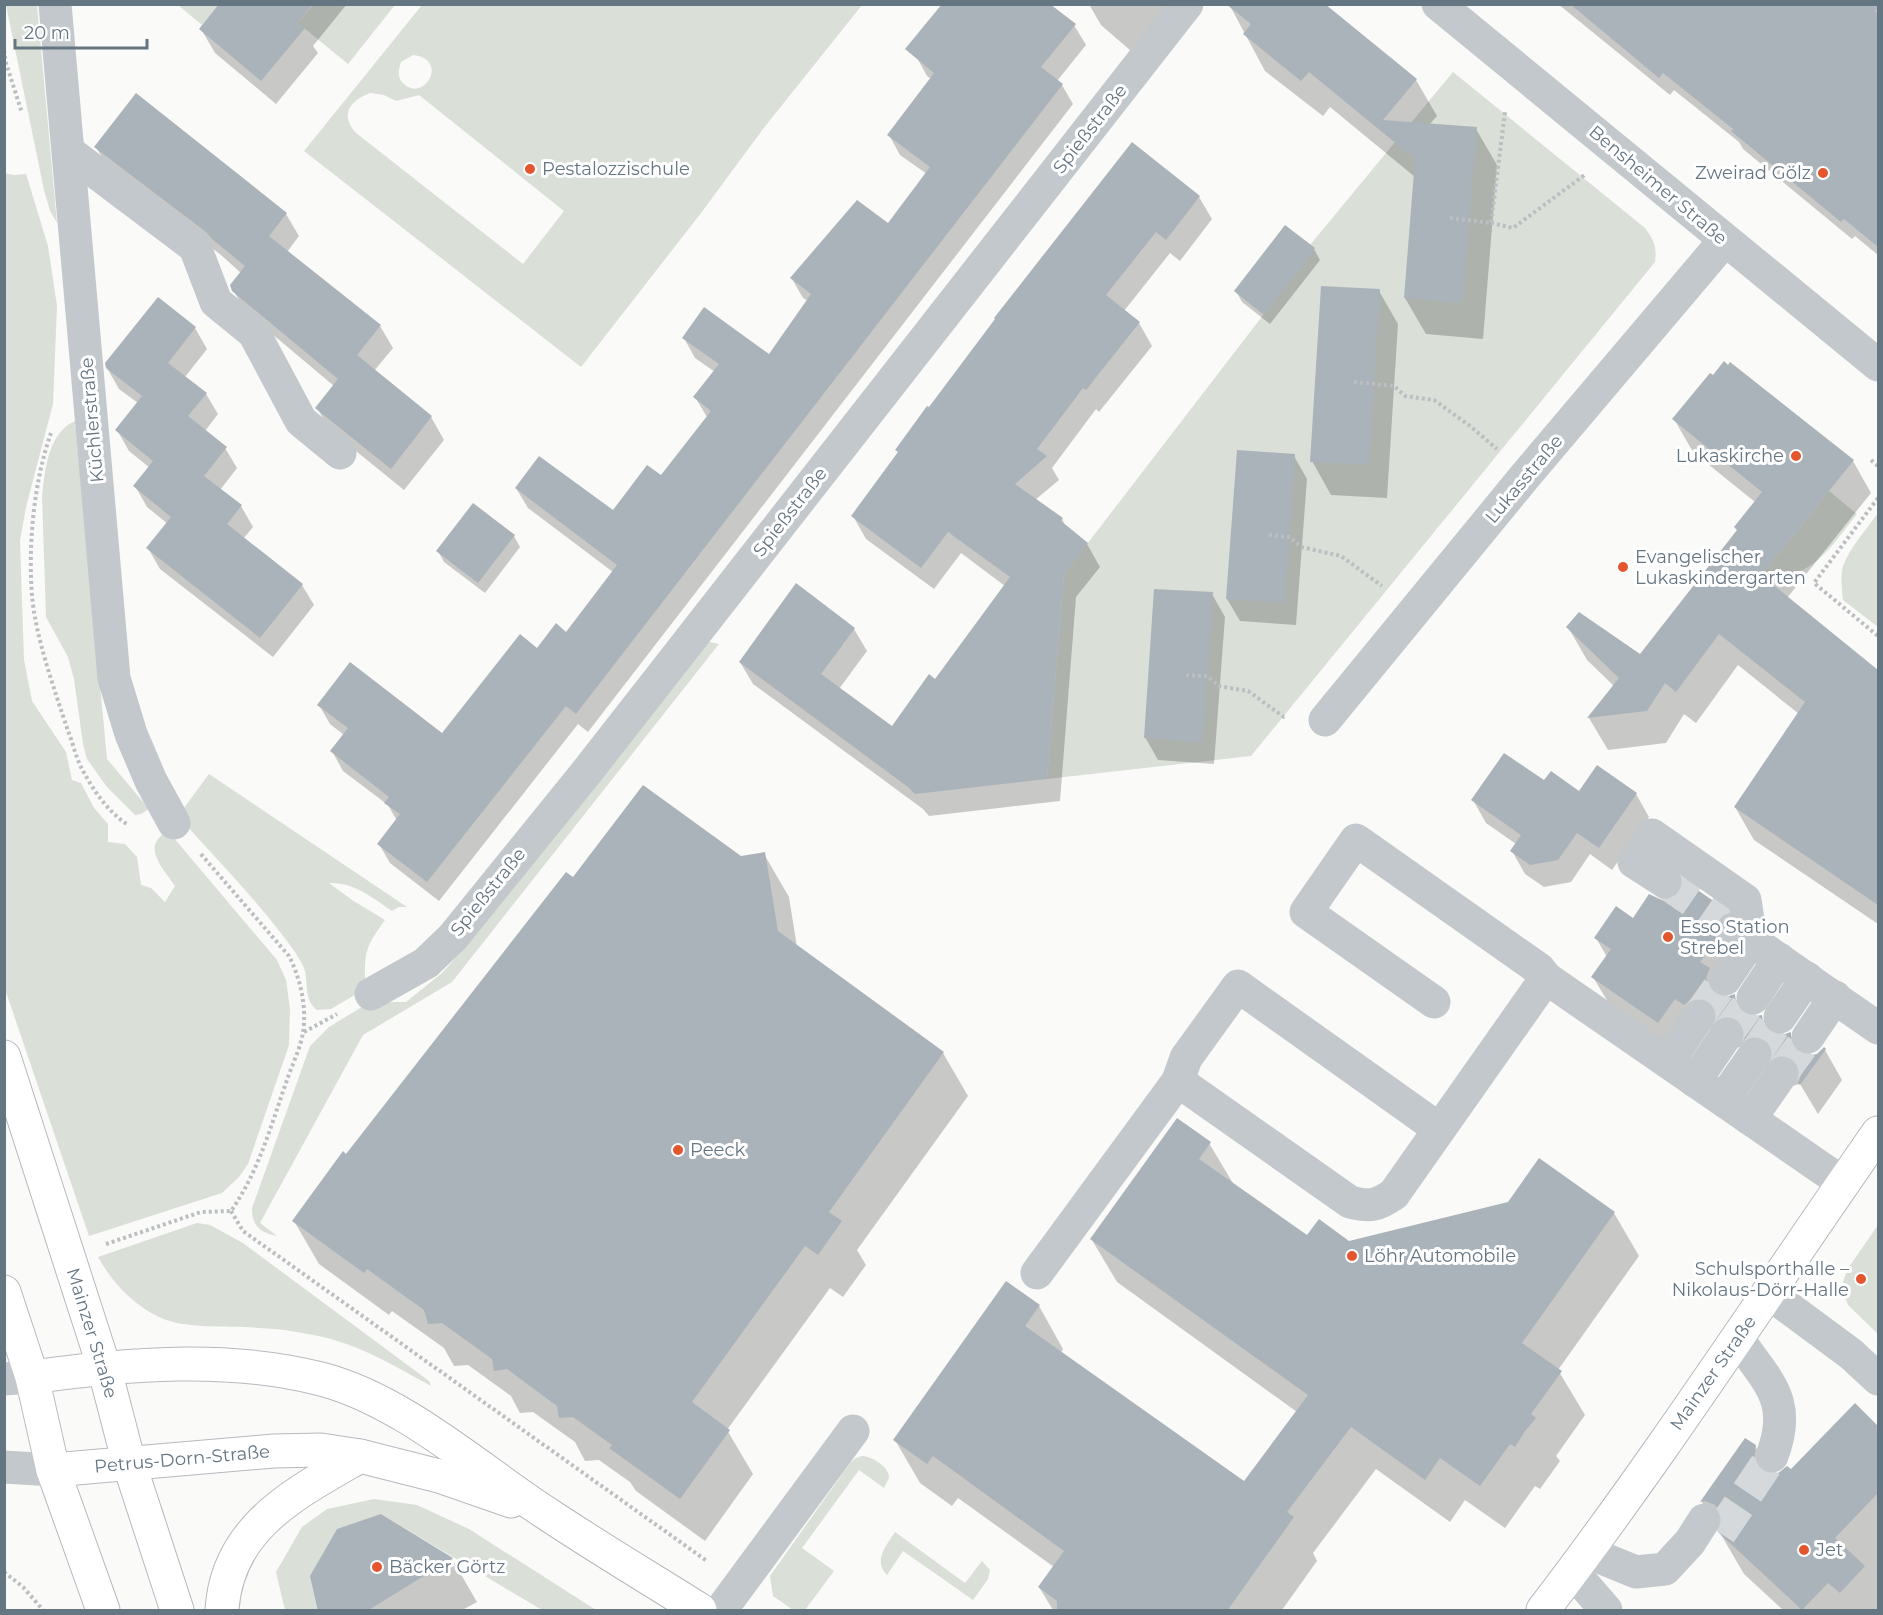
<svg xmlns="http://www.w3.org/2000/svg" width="1883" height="1615" viewBox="0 0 1883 1615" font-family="Montserrat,sans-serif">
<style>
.green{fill:#dadfd7;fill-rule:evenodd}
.shadow{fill:#0003}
.building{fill:#aab3b9}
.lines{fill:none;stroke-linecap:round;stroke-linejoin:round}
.minor-tunnel{stroke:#d5d9db;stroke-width:33;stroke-dasharray:33 16;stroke-linecap:butt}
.major-casing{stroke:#b5babe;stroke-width:35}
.path{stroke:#bbbfc2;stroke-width:4;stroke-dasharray:3 3;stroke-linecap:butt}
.minor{stroke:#c3c8cc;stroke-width:33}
.major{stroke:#fff;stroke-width:33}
.poi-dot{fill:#e4572e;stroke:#fff;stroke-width:2}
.labels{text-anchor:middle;stroke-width:6;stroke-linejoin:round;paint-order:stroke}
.street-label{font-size:18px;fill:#657683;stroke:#fff}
.poi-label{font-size:18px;fill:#657683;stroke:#fff;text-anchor:start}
</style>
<rect width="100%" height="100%" fill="#fafaf8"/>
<!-- green -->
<g class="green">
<path d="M6,5H37L57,223L50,211L44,190Z"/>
<path d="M178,5H219L202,25Z"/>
<path d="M313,5H395L348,64L298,23Z"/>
<path d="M422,5V4L862,5L763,129L701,213L581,367L304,151ZM413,55C450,59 424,103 404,84C397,78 398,71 401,62ZM370,93L384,95L396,101L419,95L564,211L523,264L356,133C339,114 350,101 370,93Z"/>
<path d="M1453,72L1645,228C1654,240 1657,247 1655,262L1251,756L1047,779L1064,574L1314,249L1310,245Z"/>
<path d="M4,173L14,175L26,174L48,246L57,306L53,404L26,507L20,541L24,660L32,701L66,752L72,780L81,783L94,808L108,824V842L125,844L137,857L141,885L151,888L165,902L175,886C163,868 140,846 168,831L277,960L286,980L290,1009L289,1045L248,1164L239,1177L222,1193L89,1236L5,989Z"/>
<path d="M75,421L107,759L149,809L141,814L135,815L107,787L87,759L83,744L74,679L68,657L46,617L42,496C45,470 48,433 75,421Z"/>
<path d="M1829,491L1857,514C1839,536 1822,565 1793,574C1784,577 1771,575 1761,575Z"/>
<path d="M1878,513V627L1843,600C1842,589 1840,576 1843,566C1850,547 1867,529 1878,513Z"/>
<path d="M705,641L719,644L452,982L363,1035L260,1223L277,1236C259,1232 252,1226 252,1208L310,1046L329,1027L370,1002H406L442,973L459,954Z"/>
<path d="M209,774L407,907H399L392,911C373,898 354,882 329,883L352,900L385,920C363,950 365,953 365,989L331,1009L317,1010C303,999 309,983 304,968C302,963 298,957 295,952C261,904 218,861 178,816Z"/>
<path d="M197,1223L210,1225L243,1243L429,1381L431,1386C398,1368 367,1349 331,1339C308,1333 283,1329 259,1328C229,1325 186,1330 159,1317C132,1304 112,1282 98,1257Z"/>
<path d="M1878,1225V1334L1848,1305L1841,1288L1847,1270Z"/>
<path d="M862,1456C871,1456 890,1467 889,1478C888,1480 885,1486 884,1488L859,1470L802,1548L834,1571L805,1610H793L773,1596L770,1576L850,1463L856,1458Z"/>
<path d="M374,1499L417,1505L469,1529L596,1610H542L381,1514L318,1610H285L276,1572L302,1527L327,1509Z"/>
<path d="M895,1532L965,1583L982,1561L990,1570L988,1579L973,1600L903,1551L887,1575C873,1560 886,1546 895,1532Z"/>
</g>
<!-- shadow -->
<g class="shadow">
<path d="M221,4H347L313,46L318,53L276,104L215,53L201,29Z"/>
<path d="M1091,4H1169L1131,51L1101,25L1090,6Z"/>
<path d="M1558,4H1878V255L1855,236L1852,239L1743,149L1739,142L1674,90L1670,95Z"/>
<path d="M1230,6L1416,80L1437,116L1429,125L1476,129L1497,165L1483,339L1426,334L1405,298L1415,177L1330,107L1323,116L1265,71Z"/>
<path d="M1074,25L1086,45L1057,81L1062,85L1073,104L588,732L578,724L439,901L390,863L379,844L397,821L388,805L343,771L332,751L344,735L330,724L319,705L442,735L537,650L567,634L613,572L528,508L516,488L613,512L661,477L707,417L695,397L715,372L695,358L684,338L769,356L808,301L803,298L792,279L888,225L927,174L900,155L889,135L931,79L927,76L916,56Z"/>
<path d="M96,147L286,214L299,236L287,252L380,326L393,348L374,371L431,417L444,440L404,490L330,430L317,408L334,386L247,313L233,290L241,273L221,255L109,169Z"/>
<path d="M1199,197L1212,219L1180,261L1170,253L1124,311L1139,323L1152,346L1099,412L1096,409L1052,468L1059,480L1035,500L1062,519L1066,527L1087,544L1100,567L1076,597L1060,801L929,816L923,809L753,684L740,662L854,629L867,651L839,689L892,728L936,681L1005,586L961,553L934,589L866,539L853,516L899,453L928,408Z"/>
<path d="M1314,249L1320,260L1270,324L1242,302L1236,291Z"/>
<path d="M1379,291L1398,324L1387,498L1331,495L1312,461Z"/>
<path d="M158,299L195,328L207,349L185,377L206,394L218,414L205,431L225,448L237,468L220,490L241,506L253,527L243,539L302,585L314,605L273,657L160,569L148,548L168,524L147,507L135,486L150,468L129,451L117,430L138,403L119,389L107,368Z"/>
<path d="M1674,419L1853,461L1871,493L1787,598L1878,672V924L1754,840L1735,807L1799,714L1738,665L1696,723L1684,714L1666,743L1608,750L1589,718L1614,686L1587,660L1568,627L1640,656L1738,531L1755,502L1693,452Z"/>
<path d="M1294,456L1307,479L1296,625L1240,621L1227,599Z"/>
<path d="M514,536L520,547L485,593L444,562L438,551Z"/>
<path d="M1212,594L1225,617L1214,764L1158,760L1145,737Z"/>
<path d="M1597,767L1636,794L1649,817L1612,870L1590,854L1571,882L1544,887L1525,874L1512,851L1516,844L1486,823L1473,800L1544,783L1579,793Z"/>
<path d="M764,854L789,897L797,947L943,1053L968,1096L857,1250L866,1265L843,1297L830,1288L727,1430L753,1474L705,1541L636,1491L630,1482L599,1460L585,1461L575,1442L533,1412L520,1413L511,1396L468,1365L454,1366L444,1348L392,1311L389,1315L319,1264L294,1221L573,879Z"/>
<path d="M1663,902L1727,912L1744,942L1719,988L1725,998L1734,996L1746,1016L1751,1018L1761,1016L1771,1035L1779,1037L1790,1034L1803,1056L1807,1057L1817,1055L1825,1050L1842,1080L1818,1114L1800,1084L1792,1086L1774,1065L1763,1068L1746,1045L1736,1048L1719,1027L1709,1029L1675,1052L1611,1007L1593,977L1607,957L1596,938Z"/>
<path d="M1209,1143L1234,1185L1308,1237L1348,1242L1509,1204L1539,1161L1614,1213L1639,1256L1558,1370L1585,1415L1556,1456L1560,1461L1540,1489L1535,1486L1505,1528L1465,1500L1450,1522L1376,1469L1313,1553L1317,1561L1282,1610H1053L1039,1587L1054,1567L958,1498L952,1506L920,1483L895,1440L1039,1306L1063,1349L1061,1353L1244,1483L1297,1412L1117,1282L1092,1240Z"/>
<path d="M1855,1405L1878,1428V1610H1783L1744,1574L1702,1502L1745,1440L1755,1446L1771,1475L1791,1471Z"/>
<path d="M381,1516L452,1559L477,1602L462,1610H320Z"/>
</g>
<!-- building -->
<g class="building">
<path d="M219,4H313L298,23L305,28L261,81L199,29Z"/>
<path d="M942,4H1050L1076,24L1041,67L1063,84L576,714L566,706L427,882L377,844L400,814L384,803L389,797L330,751L348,728L317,705L350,662L442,733L520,634L537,648L556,623L566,632L617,565L515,488L539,456L613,510L647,465L661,475L711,411L693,397L719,364L682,338L704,307L769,354L811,294L790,278L857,200L888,223L930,167L887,135L934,73L905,49Z"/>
<path d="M1226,4H1325L1417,79L1383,120L1477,127L1462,303L1404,298L1415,159L1309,72L1301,81L1243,34L1251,24Z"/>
<path d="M1570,4H1878V247L1844,219L1841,222L1731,131L1733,129L1663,73L1659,78Z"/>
<path d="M136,93L287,213L269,236L381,325L338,379L232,291L230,285L245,266L212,239L206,232L94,147Z"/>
<path d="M1132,142L1200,196L1166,240L1156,232L1106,295L1140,322L1086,390L1083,388L1037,449L1047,456L1015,484L1063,518L1061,521L1088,543L1064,574L1047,779L915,794L908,787L739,662L796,583L855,628L821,674L892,726L929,674L935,679L1010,577L948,532L921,568L851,516L898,452L895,450L927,406L929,407L995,319L994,318Z"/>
<path d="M1285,225L1315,248L1264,315L1234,291Z"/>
<path d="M1321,286L1380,289L1369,465L1310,462Z"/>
<path d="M158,297L196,327L168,363L207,393L188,416L227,447L204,476L242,505L227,524L303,584L260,638L146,548L171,517L133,486L153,461L115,430L142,396L106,368L105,363Z"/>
<path d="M357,355L432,416L391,469L315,408Z"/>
<path d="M1724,361L1728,365L1730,362L1854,460L1761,575L1878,670V905L1734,807L1805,702L1719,634L1676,692L1665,683L1647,711L1587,718L1619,678L1566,627L1579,612L1640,654L1737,530L1734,527L1762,492L1672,419L1710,373L1713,375Z"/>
<path d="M1237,450L1295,454L1284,603L1226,599Z"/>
<path d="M473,503L515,535L478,583L436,551Z"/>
<path d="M1154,589L1213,592L1202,742L1144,738Z"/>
<path d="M1504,753L1544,780L1551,771L1579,791L1597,765L1637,793L1599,848L1577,833L1558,860L1530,865L1510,851L1521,835L1471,800Z"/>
<path d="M643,785L741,856L765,852L778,931L944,1052L829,1212L842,1221L818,1255L805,1246L692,1402L730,1430L680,1499L609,1448L612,1445L573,1417L559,1418L557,1406L507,1369L494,1371L492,1359L442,1323L428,1324L424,1310L367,1269L364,1273L292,1221L343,1151L346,1154L566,872L573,877Z"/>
<path d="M1683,880L1728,911L1717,920L1714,929L1717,938L1700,962L1710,968L1706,978L1709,988L1714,994L1723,998L1735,994L1736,1006L1742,1013L1751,1017L1762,1015L1763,1024L1770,1033L1779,1036L1791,1032V1045L1798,1053L1807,1056L1817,1054L1824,1047L1826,1049L1800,1085L1798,1083L1801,1075L1799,1066L1793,1058L1784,1054L1773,1056L1772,1047L1765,1038L1756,1035L1744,1039V1026L1738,1019L1728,1015L1717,1018L1716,1008L1709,1000L1701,997L1691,999L1684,1005L1675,999L1658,1023L1591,977L1611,949L1594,938L1616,906L1633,918L1649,894L1664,901L1674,898L1681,892Z"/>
<path d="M1177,1118L1211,1142L1199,1159L1307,1235L1319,1219L1349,1241L1508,1202L1539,1158L1615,1212L1522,1343L1562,1371L1531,1414L1536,1418L1525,1431L1515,1447L1510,1444L1480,1486L1440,1458L1425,1480L1351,1427L1287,1512L1294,1517L1227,1611H1057V1601L1038,1587L1064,1551L933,1456L927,1464L893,1440L1006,1281L1040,1305L1025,1326L1244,1481L1308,1395L1090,1239Z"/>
<path d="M1855,1403L1878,1426V1493L1835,1538L1865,1566L1840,1593L1828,1583L1802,1610L1718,1532L1723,1520L1721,1512L1715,1505L1705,1501L1700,1502L1745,1438L1756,1445L1754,1460L1758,1468L1766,1474H1777L1787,1466L1791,1469Z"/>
<path d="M381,1514L453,1558L367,1611H318L310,1576L337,1529Z"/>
</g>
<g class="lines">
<!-- minor-tunnel -->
<g class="minor-tunnel">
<path d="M1665,882L1726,924"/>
<path d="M1699,1016L1725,979"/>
<path d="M1727,1034L1753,998"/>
<path d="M1755,1054L1780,1017"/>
<path d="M1782,1073L1808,1037"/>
<path d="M1720,1533L1772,1456"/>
</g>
<defs>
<g id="major">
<path d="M4,1057L104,1367L129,1463L177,1610"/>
<path d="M4,1292L32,1377L53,1470L103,1610"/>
<path d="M32,1377C126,1364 227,1355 321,1379C402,1400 477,1468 546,1513C597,1547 649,1578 700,1610"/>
<path d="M53,1470L274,1451L321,1450L360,1456L439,1476L511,1501"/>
<path d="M222,1610C227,1527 296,1493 360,1456"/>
<path d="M1543,1610C1661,1456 1767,1292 1878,1133"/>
</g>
</defs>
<!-- major casing -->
<use href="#major" class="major-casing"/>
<!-- path -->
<g class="path">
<path d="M1875,4L1878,14"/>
<path d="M4,50L6,63L22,113"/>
<path d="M1450,218L1491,223L1505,112"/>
<path d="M1491,223L1513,228L1586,174"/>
<path d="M1354,382L1394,386L1405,396L1434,400L1470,426L1497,449"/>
<path d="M51,433C34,481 28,544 32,595C35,636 55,691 68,731C73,743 76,758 82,769C93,790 108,812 128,825"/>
<path d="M1871,460L1878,466"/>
<path d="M1878,498L1814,583L1878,636"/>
<path d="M1269,535L1290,537L1301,547L1341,556L1382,586"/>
<path d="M1186,675L1207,676L1219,686L1248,691L1284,717H1287"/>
<path d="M304,1032L337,1014"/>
<path d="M231,1211L243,1231L707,1561"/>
<path d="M106,1244L201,1212L231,1211C259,1171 271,1125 287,1080C292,1065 301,1047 303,1032C307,1006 300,978 289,956L200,853"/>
<path d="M4,1572L23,1587L43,1610"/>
</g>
<!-- minor -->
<g class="minor">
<path d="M55,4L114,678L131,734L151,781L174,823"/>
<path d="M1438,4L1878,365"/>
<path d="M69,152L195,247L216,302L254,333L301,421L340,453"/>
<path d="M1325,720L1526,475L1725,240"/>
<path d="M1665,882L1634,862L1652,835L1745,900L1751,940L1878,1028"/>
<path d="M1725,979L1751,940L1733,929"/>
<path d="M371,994L426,963L453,937L589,769L1187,4"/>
<path d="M1753,998L1779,959"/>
<path d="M1434,1002L1306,912L1356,840L1539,969L1546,978"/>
<path d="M1780,1017L1807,978"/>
<path d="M1808,1037L1835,997"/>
<path d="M1668,1062L1699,1016"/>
<path d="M1178,1081L1186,1058L1238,986L1439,1129"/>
<path d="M1695,1081L1727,1034"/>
<path d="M1723,1100L1755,1054"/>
<path d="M1750,1119L1782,1073"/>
<path d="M1037,1273L1178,1081L1350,1202C1370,1207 1377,1206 1394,1194L1546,978L1843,1183"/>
<path d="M1770,1294L1851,1354L1878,1379"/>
<path d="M1738,1339C1768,1383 1793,1400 1772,1456"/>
<path d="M4,1379L32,1377"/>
<path d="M4,1467L53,1470"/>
<path d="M1587,1552L1636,1572L1665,1569L1690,1542L1704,1520"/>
<path d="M1573,1572L1606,1610"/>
<path d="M721,1610L853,1431"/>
</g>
<!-- major -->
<use href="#major" class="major"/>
</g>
<!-- markers -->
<g class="poi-dot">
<circle cx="530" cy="169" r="6"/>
<circle cx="1823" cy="173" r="6"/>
<circle cx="1796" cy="456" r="6"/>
<circle cx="1623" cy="567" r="6"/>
<circle cx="1668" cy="937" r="6"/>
<circle cx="678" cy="1150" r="6"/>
<circle cx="1352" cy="1256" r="6"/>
<circle cx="1861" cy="1279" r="6"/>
<circle cx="1804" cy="1550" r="6"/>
<circle cx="377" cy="1567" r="6"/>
</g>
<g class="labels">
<!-- street labels -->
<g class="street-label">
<text transform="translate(1090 129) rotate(-52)" y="6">Spießstraße</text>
<text transform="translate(1658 185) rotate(40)" y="6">Bensheimer Straße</text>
<text transform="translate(92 420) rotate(-95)" y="6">Küchlerstraße</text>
<text transform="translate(1524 479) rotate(-50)" y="6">Lukasstraße</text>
<text transform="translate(790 512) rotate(-52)" y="6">Spießstraße</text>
<text transform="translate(488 892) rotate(-51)" y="6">Spießstraße</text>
<text transform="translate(92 1333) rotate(73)" y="6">Mainzer Straße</text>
<text transform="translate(1713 1373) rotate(-55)" y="6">Mainzer Straße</text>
<text transform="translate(182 1459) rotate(-5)" y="6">Petrus-Dorn-Straße</text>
</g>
<!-- poi labels -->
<g class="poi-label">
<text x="542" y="175">Pestalozzischule</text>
<text x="1811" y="179" text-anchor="end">Zweirad Gölz</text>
<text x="1784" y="462" text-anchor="end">Lukaskirche</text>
<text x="1635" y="563">Evangelischer<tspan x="1635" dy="21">Lukaskindergarten</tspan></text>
<text x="1680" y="933">Esso Station<tspan x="1680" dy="21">Strebel</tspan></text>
<text x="690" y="1156">Peeck</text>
<text x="1364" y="1262">Löhr Automobile</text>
<text x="1849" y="1275" text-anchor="end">Schulsporthalle –<tspan x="1849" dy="21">Nikolaus-Dörr-Halle</tspan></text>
<text x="1816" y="1556">Jet</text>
<text x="389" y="1573">Bäcker Görtz</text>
</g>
</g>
<!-- border -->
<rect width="1883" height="1615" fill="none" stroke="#657683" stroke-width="12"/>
<!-- scale -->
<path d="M15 39v9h132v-9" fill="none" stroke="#657683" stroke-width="3"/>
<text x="24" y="39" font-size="18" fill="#657683" stroke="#ffffff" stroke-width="4.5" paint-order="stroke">20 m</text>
</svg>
